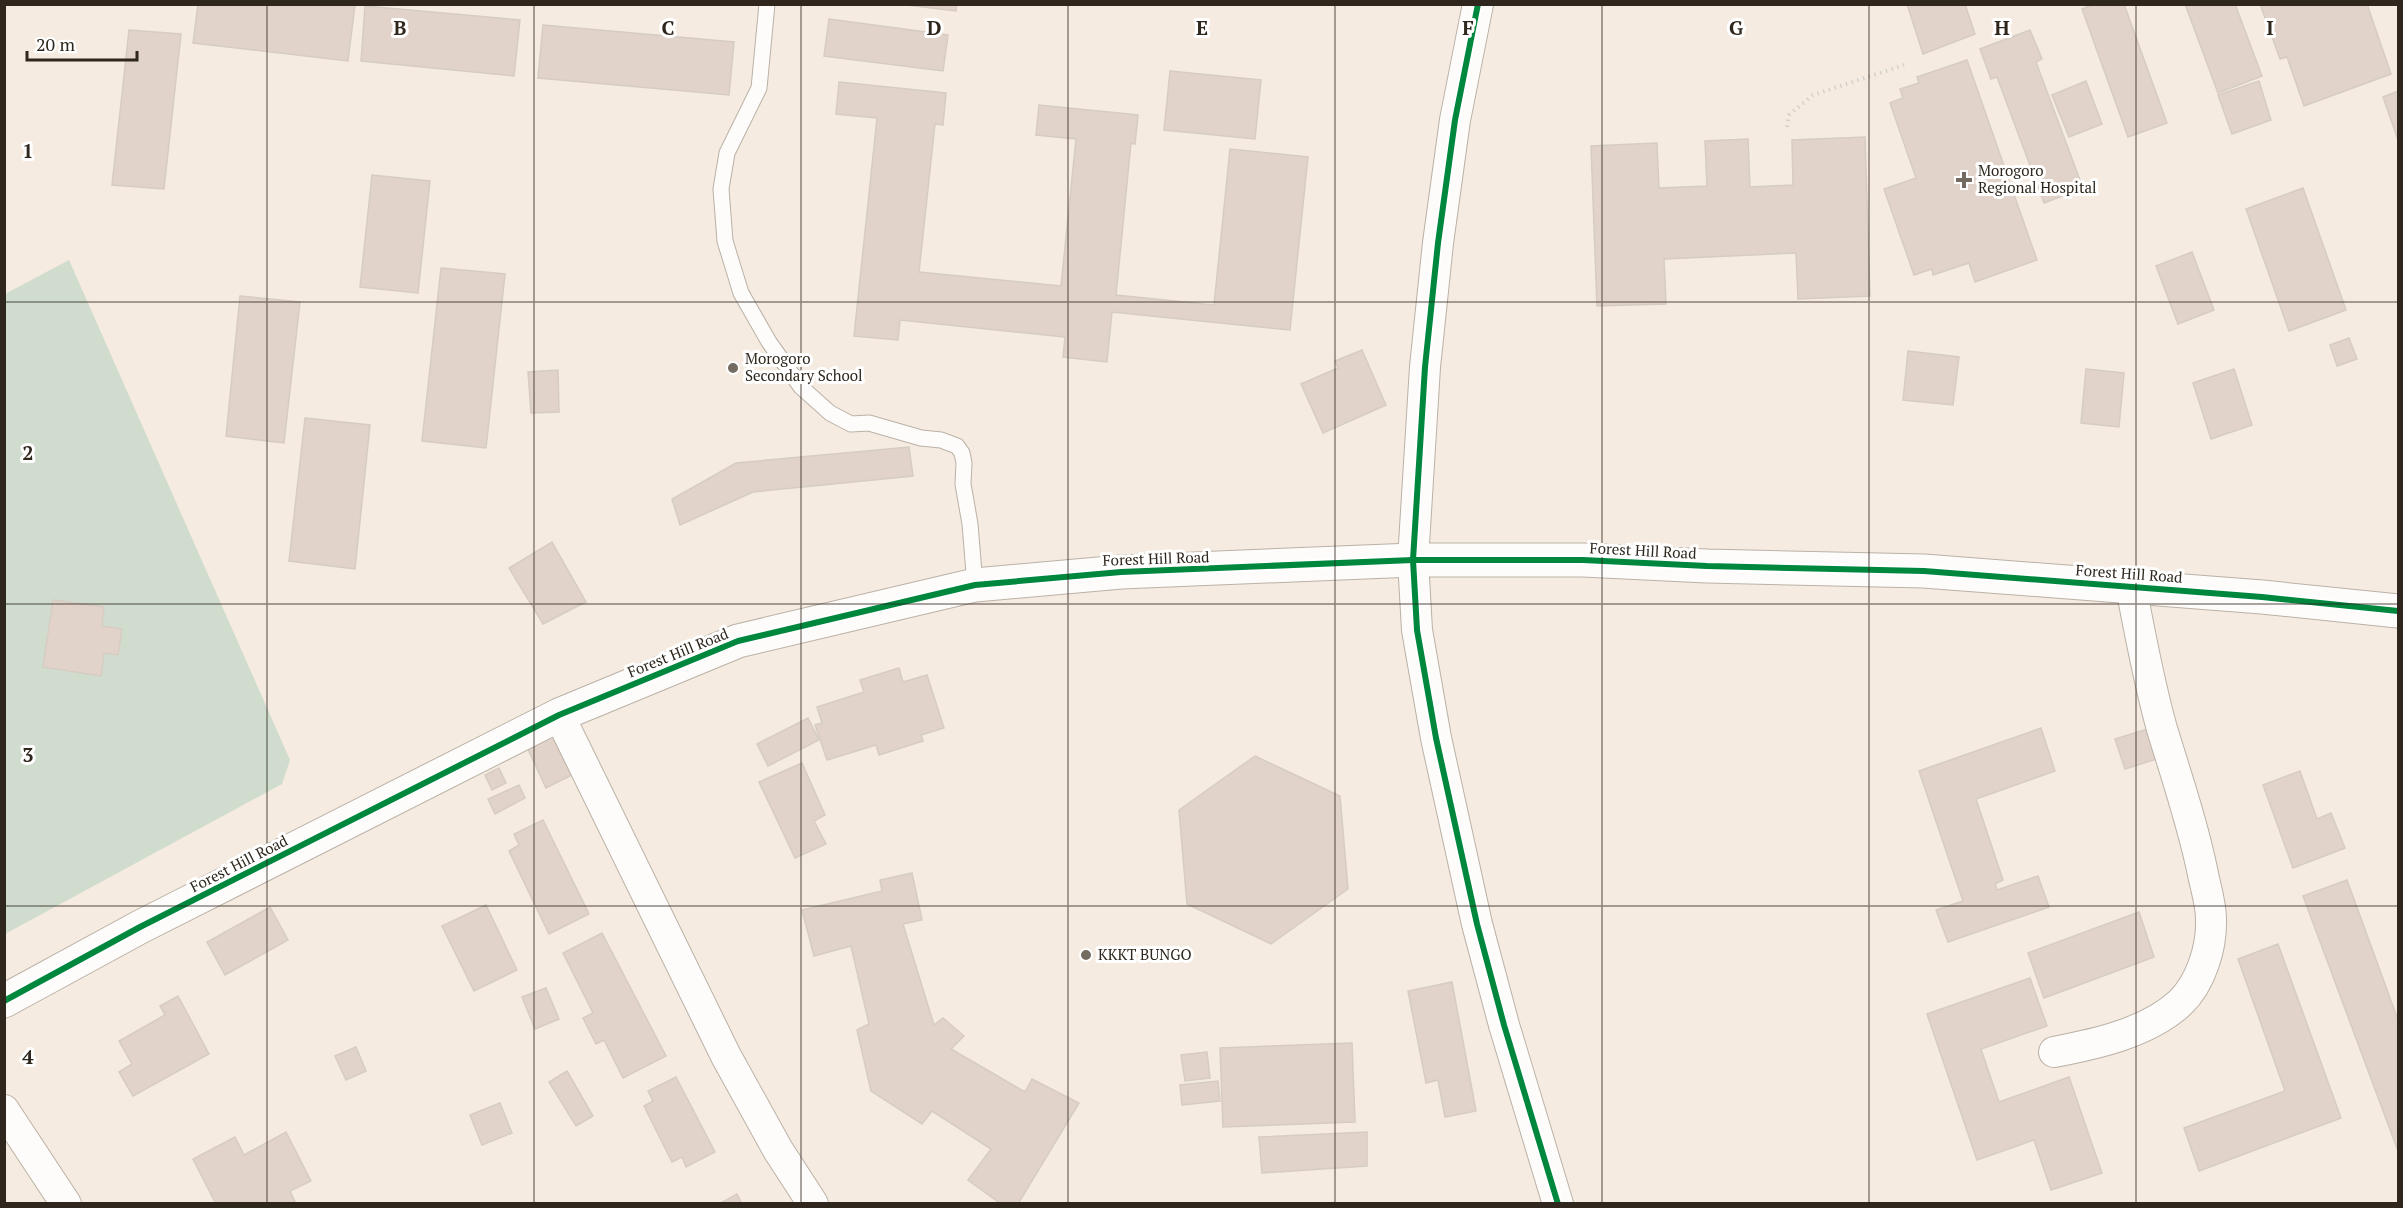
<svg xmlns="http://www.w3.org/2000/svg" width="2403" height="1208" viewBox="0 0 2403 1208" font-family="'PT Serif',serif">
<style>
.green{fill:#d0dccd}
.building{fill:#e1d3ca;stroke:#d6ccc4;stroke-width:1.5}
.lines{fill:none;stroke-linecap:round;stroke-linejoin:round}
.service-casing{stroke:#bab1a7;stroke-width:17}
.minor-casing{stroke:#bab1a7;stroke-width:32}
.tertiary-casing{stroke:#bab1a7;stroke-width:35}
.path{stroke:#d4d2ce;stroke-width:4;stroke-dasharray:1.5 4.5;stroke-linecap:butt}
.service{stroke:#fefcfa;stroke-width:15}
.minor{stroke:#fefcfa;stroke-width:30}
.tertiary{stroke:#fefcfa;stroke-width:33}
.cycleway-casing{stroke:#fff;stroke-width:10}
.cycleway{stroke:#00873e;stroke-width:6}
.grid{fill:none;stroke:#2f271d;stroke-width:1.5;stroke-opacity:0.55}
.poi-dot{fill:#746c61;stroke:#fff;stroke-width:2}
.labels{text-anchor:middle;stroke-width:6;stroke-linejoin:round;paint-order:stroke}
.poi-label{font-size:15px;fill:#2f271d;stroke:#fff;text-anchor:start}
.street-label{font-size:15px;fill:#2f271d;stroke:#fff}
.grid-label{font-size:20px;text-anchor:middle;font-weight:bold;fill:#2f271d;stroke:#fff;stroke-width:6;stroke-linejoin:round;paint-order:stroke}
</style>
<rect width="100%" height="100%" fill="#f5ebe0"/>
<!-- green -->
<path class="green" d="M69,260L290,760L282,784L5,934V294Z"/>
<!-- building -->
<g class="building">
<path d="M198,4L355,5L348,61L193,43Z"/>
<path d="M898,4H957L956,11Z"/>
<path d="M1907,4H1965L1975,34L1923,54Z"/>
<path d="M2095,4H2124L2167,123L2128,137L2082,9Z"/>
<path d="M2185,4H2235L2262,76L2218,93Z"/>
<path d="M2260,4H2367L2391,74L2304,106L2287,57L2280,59Z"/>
<path d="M365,6L520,20L514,76L361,61Z"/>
<path d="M829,19L948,35L943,71L824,56Z"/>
<path d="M543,25L734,42L729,95L538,78Z"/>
<path d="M129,30L181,34L164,189L112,185Z"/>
<path d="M2030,30L2042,59L2036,62L2083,188L2044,203L1997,77L1991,79L1980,49Z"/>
<path d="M1967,60L2037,260L1975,282L1969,263L1933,275L1932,269L1914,275L1884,189L1916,178L1890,103L1903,98L1900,89L1919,83L1917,77Z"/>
<path d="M1170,71L1261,80L1255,139L1164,130Z"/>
<path d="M2086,81L2102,124L2069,137L2052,95Z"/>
<path d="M2259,81L2271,120L2232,134L2218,95Z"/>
<path d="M839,82L946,93L943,125L935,124L919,272L1061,286L1076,139L1036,135L1039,105L1138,115L1135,144L1131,143L1116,295L1214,305L1230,149L1308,157L1290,330L1112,312L1107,362L1063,357L1065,337L900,320L898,340L854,336L877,118L836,114Z"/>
<path d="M2398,91V140L2383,97Z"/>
<path d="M1865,137L1870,296L1798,299L1796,253L1664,259L1666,304L1597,306L1591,146L1657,143L1659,188L1707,186L1705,141L1748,139L1750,187L1793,185L1792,140Z"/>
<path d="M372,175L430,181L418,293L360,287Z"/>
<path d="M2303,188L2346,310L2289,331L2246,209Z"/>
<path d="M2192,252L2214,310L2178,324L2156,266Z"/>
<path d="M441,268L505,274L486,448L422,441Z"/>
<path d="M240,296L300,302L284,443L226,436Z"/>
<path d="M2349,338L2357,359L2337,366L2330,345Z"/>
<path d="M1362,350L1386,405L1323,433L1301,384L1338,368L1335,361Z"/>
<path d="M1908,351L1959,357L1953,405L1903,400Z"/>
<path d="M2086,369L2124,373L2119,427L2081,423Z"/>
<path d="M2234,369L2252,425L2211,439L2193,383Z"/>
<path d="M558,370L559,412L531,413L528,372Z"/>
<path d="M305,418L370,425L355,569L289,561Z"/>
<path d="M909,447L913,476L753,492L680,525L672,499L736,463Z"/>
<path d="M552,542L586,602L543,624L509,568Z"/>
<path d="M53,600L104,607L102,626L122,629L118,655L104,653L101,676L43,667Z"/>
<path d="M899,668L903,682L927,675L944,728L921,735L923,741L879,755L876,745L827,760L815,725L822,723L817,707L864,692L860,680Z"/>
<path d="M808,718L819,740L768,766L757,744Z"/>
<path d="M2041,728L2055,771L1976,799L2003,880L1995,884L1997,890L2038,876L2049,907L1948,942L1936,910L1963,901L1919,771Z"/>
<path d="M2151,728L2160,758L2125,769L2115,739Z"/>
<path d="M557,732L576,773L546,788L527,747Z"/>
<path d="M1255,756L1340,796L1348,889L1271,944L1187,904L1179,810Z"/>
<path d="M802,763L825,815L814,821L826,844L795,858L759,782Z"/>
<path d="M499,768L506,783L492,790L485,775Z"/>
<path d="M2300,771L2317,819L2331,813L2345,848L2293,868L2263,785Z"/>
<path d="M519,785L525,798L495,814L488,799Z"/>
<path d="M543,820L589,914L549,934L509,851L519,845L514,834Z"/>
<path d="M912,873L922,920L903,924L934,1025L943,1018L964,1036L951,1049L1025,1092L1032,1079L1079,1103L1018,1204H1001L968,1180L991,1149L932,1111L922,1124L871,1091L857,1030L869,1024L851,946L814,956L802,910L882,891L880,880Z"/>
<path d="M2347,880L2398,1020V1151L2303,896Z"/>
<path d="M486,905L517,970L474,991L442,926Z"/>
<path d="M270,907L288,940L225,975L207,942Z"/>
<path d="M2139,912L2154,957L2044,998L2028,953Z"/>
<path d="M602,933L666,1056L623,1078L604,1040L596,1044L583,1018L593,1013L563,953Z"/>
<path d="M2278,944L2341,1118L2199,1171L2184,1128L2285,1091L2238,959Z"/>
<path d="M2030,978L2047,1026L1981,1049L1999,1102L2069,1077L2102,1173L2051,1190L2034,1140L1977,1160L1927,1014Z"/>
<path d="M1452,982L1476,1111L1445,1117L1438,1080L1426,1083L1408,991Z"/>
<path d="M546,988L559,1019L535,1029L522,997Z"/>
<path d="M178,996L209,1054L133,1096L119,1072L132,1064L119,1041L165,1015L160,1006Z"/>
<path d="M1352,1043L1355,1122L1223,1127L1220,1048Z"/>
<path d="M356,1047L366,1071L346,1080L335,1056Z"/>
<path d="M1207,1052L1210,1078L1185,1081L1181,1055Z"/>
<path d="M567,1071L593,1116L576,1126L549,1082Z"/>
<path d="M676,1077L715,1152L686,1167L682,1157L672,1162L644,1106L653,1101L648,1091Z"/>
<path d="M1218,1081L1220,1101L1182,1105L1180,1085Z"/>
<path d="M500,1103L512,1133L482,1145L470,1115Z"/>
<path d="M286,1132L311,1181L290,1191L296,1204H216L193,1159L235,1137L244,1155Z"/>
<path d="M1367,1132V1166L1262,1173L1259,1137Z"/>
<path d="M737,1194L742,1204H719Z"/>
</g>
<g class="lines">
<defs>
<path id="service" d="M767,4L759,88L727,153L721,189L725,241L741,293L769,342L801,387L830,413L851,424L869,423L921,438L941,440L957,446L962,453L964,463L963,484L970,524L975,585"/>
<g id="minor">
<path d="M1478,4L1455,120L1438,243L1425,367L1413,560L1417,630L1436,738L1477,924L1504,1025L1558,1204"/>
<path d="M559,715L726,1056L778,1150L813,1204"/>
<path d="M2054,1052C2096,1044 2147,1033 2180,1003C2201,983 2212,947 2211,919C2211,904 2206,889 2203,874C2193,825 2177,778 2162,729C2149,683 2140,634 2131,587"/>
<path d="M4,1110L66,1204"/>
</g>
<path id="tertiary" d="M4,1001L140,927L559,715L738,641L975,585L1121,572L1413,560H1583L1707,566L1924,571L2262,597L2398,611"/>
</defs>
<!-- service casing -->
<use href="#service" class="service-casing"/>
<!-- minor casing -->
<use href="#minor" class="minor-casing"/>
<!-- tertiary casing -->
<use href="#tertiary" class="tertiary-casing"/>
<!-- path -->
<path class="path" d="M1787,127L1789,115L1813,95L1904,65"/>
<!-- service -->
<use href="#service" class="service"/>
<!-- minor -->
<use href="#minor" class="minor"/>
<!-- tertiary -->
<use href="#tertiary" class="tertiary"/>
<defs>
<g id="cycleway">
<path d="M1478,4L1455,120L1438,243L1425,367L1413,560L1417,630L1436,738L1477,924L1504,1025L1558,1204"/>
<path d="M4,1001L140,927L559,715L738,641L975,585L1121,572L1413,560H1583L1707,566L1924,571L2262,597L2398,611"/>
</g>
</defs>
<!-- cycleway casing -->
<use href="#cycleway" class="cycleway-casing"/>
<!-- cycleway -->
<use href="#cycleway" class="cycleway"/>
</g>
<!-- grid -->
<path class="grid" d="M267,4V1204M534,4V1204M801,4V1204M1068,4V1204M1335,4V1204M1602,4V1204M1869,4V1204M2136,4V1204M4,302H2398M4,604H2398M4,906H2398"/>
<!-- markers -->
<g class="poi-dot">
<path d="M1961 171h6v6h6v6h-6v6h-6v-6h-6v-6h6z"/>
<circle cx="733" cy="368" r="6"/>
<circle cx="1086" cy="955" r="6"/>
</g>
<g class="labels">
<!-- poi labels -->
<g class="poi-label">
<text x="1978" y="176">Morogoro<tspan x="1978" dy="17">Regional Hospital</tspan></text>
<text x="745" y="364">Morogoro<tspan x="745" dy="17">Secondary School</tspan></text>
<text x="1098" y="960">KKKT BUNGO</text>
</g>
<!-- street labels -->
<g class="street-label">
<text transform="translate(1643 551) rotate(3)" y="5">Forest Hill Road</text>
<text transform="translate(1156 559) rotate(-2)" y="5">Forest Hill Road</text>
<text transform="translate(2129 574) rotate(4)" y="5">Forest Hill Road</text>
<text transform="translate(678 653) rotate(-22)" y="5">Forest Hill Road</text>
<text transform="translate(239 864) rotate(-27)" y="5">Forest Hill Road</text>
</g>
</g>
<g class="grid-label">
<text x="400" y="35">B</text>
<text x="668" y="35">C</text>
<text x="934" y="35">D</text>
<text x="1202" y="35">E</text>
<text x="1468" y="35">F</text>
<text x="1736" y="35">G</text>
<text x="2002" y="35">H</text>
<text x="2270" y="35">I</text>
<text x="28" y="158">1</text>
<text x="28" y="460">2</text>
<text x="28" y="762">3</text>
<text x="28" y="1064">4</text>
</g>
<!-- border -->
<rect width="2403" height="1208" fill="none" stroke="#2f271d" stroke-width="12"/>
<!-- scale -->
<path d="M27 51v9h110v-9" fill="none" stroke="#2f271d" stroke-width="3"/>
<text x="36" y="51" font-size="18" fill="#2f271d" stroke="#ffffff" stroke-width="4.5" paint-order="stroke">20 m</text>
</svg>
